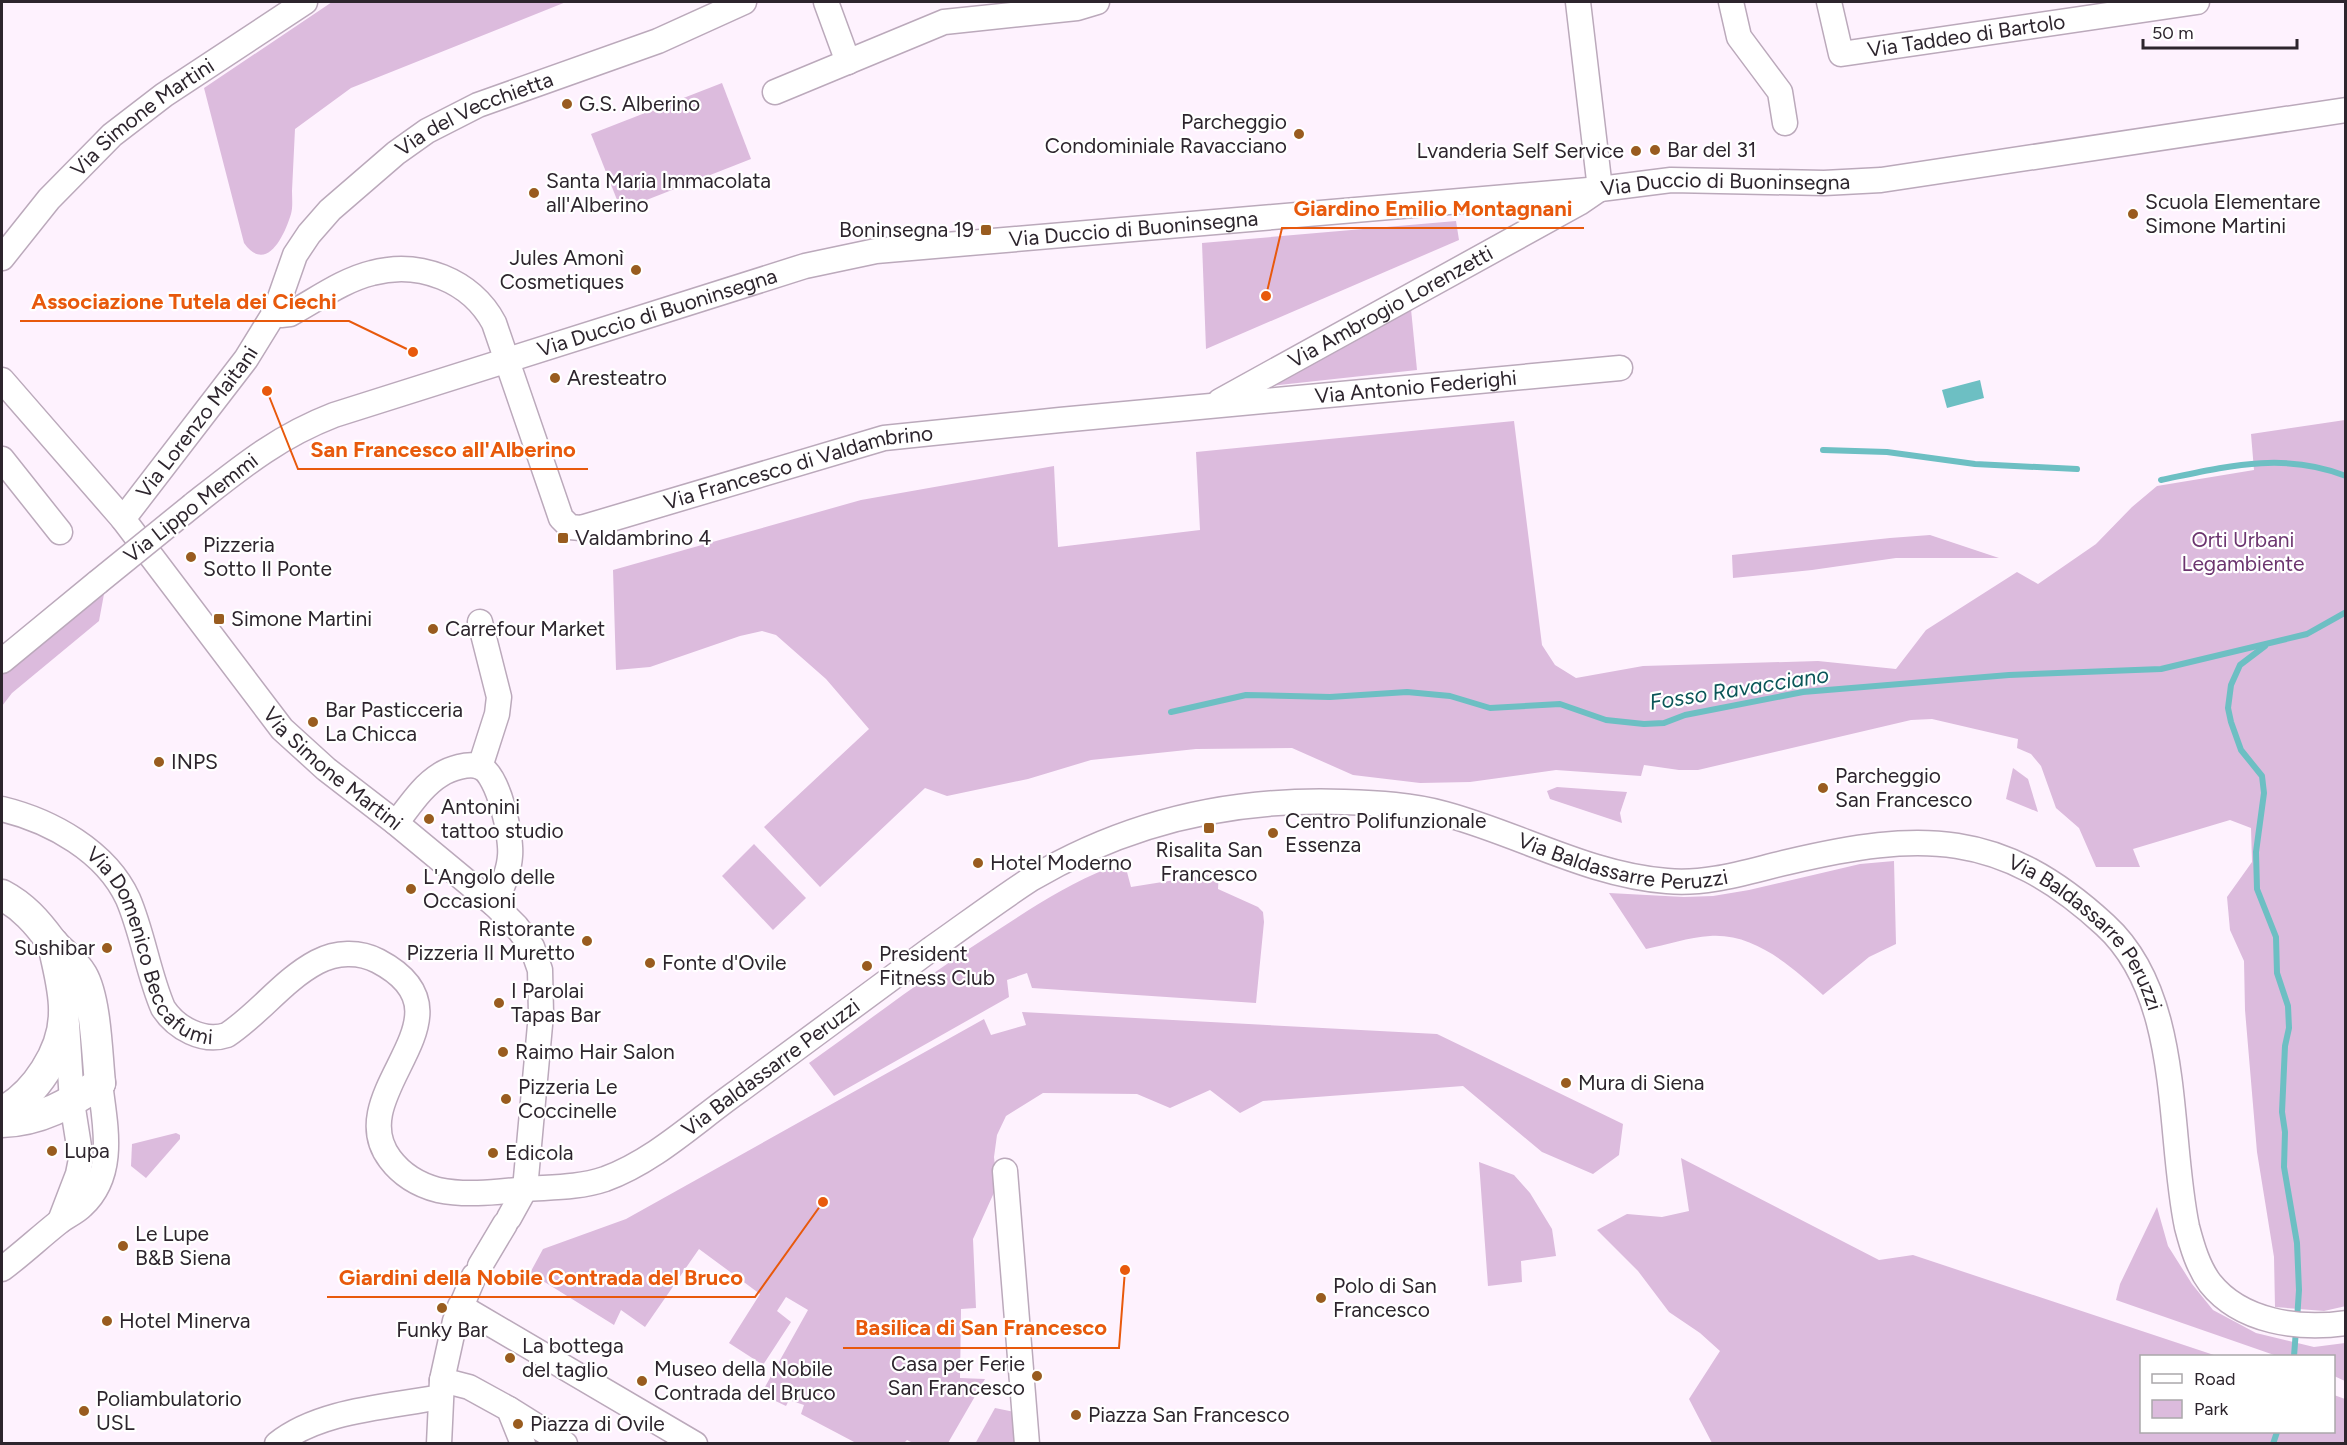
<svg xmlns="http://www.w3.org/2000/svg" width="2347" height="1445" viewBox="0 0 2347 1445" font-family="Figtree,sans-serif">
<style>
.green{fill:#dcbbdd}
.water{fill:#6dbfc3}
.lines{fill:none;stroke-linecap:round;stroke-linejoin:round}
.stream{stroke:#6dbfc3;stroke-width:6}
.minor-casing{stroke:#bba9bb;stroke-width:27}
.major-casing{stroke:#bba9bb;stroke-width:33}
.minor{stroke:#fff;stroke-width:24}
.major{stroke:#fff;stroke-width:30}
.minor-bridge-casing{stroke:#bba9bb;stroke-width:27;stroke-linecap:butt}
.minor-bridge{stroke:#fff;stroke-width:24}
.poi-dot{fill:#995c1f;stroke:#fff;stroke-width:2}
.labels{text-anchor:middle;stroke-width:4.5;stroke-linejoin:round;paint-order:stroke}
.street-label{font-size:21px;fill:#2d252d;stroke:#fff}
.poi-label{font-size:21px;fill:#2d252d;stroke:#fff;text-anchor:start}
.park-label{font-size:21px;fill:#6c356f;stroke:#fff}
.water-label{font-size:22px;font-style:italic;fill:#0b5659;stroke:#fff}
.leader{fill:none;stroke:#e8590c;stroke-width:2}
.callout-dot{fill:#e8590c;stroke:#fff;stroke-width:2}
.callout-label{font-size:22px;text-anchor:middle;font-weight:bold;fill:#e8590c;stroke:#fff;stroke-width:4.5;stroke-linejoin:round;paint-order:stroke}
</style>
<rect width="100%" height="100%" fill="#fef2fe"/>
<!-- green -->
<g class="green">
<path d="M332,2H566L351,88L295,129C294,150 293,170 292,191C292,198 293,207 291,214C284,237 266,274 244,243L204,88Z"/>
<path d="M722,83L751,159L621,210L591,134Z"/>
<path d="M1456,221L1459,240L1206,349L1202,243Z"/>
<path d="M1411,309L1417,370L1270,386Z"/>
<path d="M2345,420L2346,1306L2324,1311L2275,1307L2274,1257L2257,1152L2245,1010L2244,961L2230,930L2227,897L2252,862L2251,828L2230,820L2133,849L2140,867H2096L2079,828L2056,808L2041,766L2031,754L2017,748L2018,739L1932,719L1911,720L1698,770H1679L1644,765L1641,776L1556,770L1470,782L1420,783L1353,775L1292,748L1196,749L1091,760L1028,779L947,796L925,788L820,887L764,827L869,729L826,679L776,635L762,631L740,636L650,667L616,670L613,570L861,500L1054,466L1058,547L1200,530L1196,452L1514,421L1542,645L1555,665L1576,678L1643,666L1818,661L1896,669L1926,630L2017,572L2038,584L2096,544L2132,507L2157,486L2254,470L2251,434Z"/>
<path d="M1930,535L1999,558H1896L1812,570L1733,578L1732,555L1890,538Z"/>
<path d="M104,594L99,621L12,693L2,706V675Z"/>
<path d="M2013,768L2028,779L2038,812L2006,799Z"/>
<path d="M1557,787L1627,792L1620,813L1622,823L1550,799L1547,791Z"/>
<path d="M754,844L806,898L773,930L722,876Z"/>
<path d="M1894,861L1896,944L1869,957L1823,995C1792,967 1755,933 1710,936C1689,937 1666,945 1646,949L1609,893L1684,897L1713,896L1749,890L1860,864Z"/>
<path d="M1109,868L1127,872L1131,887L1219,873L1218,889L1258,907L1263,912L1264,922L1256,1003L1032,988L1027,973L1007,980L1009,997L834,1096L809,1063C872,1018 935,970 1001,928C1036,905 1070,883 1109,868Z"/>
<path d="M1022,1012L1437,1034L1623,1124L1619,1155L1593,1174L1542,1152L1463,1086L1263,1101L1240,1113L1210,1090L1170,1108L1137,1094L1043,1093L1006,1116L997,1135L994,1157L997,1186L973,1239L976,1308L961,1309V1313L960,1378L985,1379L948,1443H913L907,1440L904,1443H856L801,1414L804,1405L789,1400L786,1406L761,1394L808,1310L786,1297L777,1311L791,1322L763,1365L729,1343L760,1294L699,1249L645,1327L621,1310L614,1325L530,1273L543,1249L626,1219L984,1019L991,1035L1026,1025Z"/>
<path d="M176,1133L180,1135V1139L146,1178L131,1166L132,1144Z"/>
<path d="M1681,1158L1879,1260L1913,1255L2217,1356H2142V1432H2334V1395L2345,1399V1443H1712L1689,1399L1720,1351L1700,1333L1669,1312L1638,1271L1597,1230L1627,1214L1662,1217L1689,1211Z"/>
<path d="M1479,1162L1514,1175L1530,1193L1552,1229L1556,1256L1521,1261L1522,1282L1488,1286Z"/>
<path d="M2157,1207L2168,1246L2192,1284L2213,1310L2256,1333L2314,1347L2345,1343V1381L2334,1376V1356H2277L2116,1300L2120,1284Z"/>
<path d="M995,1408L1019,1413L1021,1443L975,1444Z"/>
</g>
<!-- water -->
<path class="water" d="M1980,380L1984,398L1947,408L1942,390Z"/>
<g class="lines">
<!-- stream -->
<g class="stream">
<path d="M1823,450L1887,452L1975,464L2077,469"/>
<path d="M2161,480C2224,467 2283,451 2346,476"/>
<path d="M2265,646L2240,665L2231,685L2228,708L2231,722L2241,750L2262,776L2264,793L2256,852L2257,889L2276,937L2277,973L2288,1006L2289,1028L2285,1046L2282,1112L2285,1132L2284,1167L2297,1243L2299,1290L2297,1320"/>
<path d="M1171,712L1246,695L1330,697L1407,692L1450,696L1490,708L1560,704L1606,720L1644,724L1664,723L1685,715L1803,692L2009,675L2161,669L2307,634L2346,612"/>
<path d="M2294,1356L2296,1330"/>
<path d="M2273,1444L2277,1432"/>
</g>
<defs>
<g id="minor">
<path d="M826,2L848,62"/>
<path d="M1578,2L1600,189"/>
<path d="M1731,2L1739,37L1780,92L1785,123"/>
<path id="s1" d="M1829,2L1841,54L2197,2"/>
<path d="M775,92L944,22L1077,8L1097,2"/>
<path id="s2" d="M2,258L49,199L112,135L164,95L305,2"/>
<path id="s3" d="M275,312L281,315L290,314C316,300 343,280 372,273C419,260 471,280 494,323L561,518L570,527L581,528L884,438L1060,420L1620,368"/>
<path id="s4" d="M2,380L123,519L282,729L326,769L396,823L495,905L516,926L532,947L540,970L541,1014L525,1189L509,1218"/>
<path id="s5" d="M1220,401L1579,203L1598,190"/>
<path d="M2,459L60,532"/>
<path id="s6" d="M193,505C240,468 277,437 334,415L805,266L876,251L1600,189L1671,180L1824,183L1881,180L2346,110"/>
<path id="s7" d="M123,519L246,359L275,312L295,255L309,234L330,210L396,153L427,131L478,105L658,41L744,2"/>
<path d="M2,661L98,582"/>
<path d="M480,767L497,714L499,697L480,622"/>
<path id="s8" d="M2,809C51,821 106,851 128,899C143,934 148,973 163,1008C176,1028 203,1043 227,1035C259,1014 283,980 317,962C336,952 359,951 378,961C483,1016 339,1092 390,1159C402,1175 419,1185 438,1190C467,1196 496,1192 525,1189C552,1187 578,1188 605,1179C655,1161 697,1120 740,1090C804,1043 867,996 931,949C964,926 997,901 1031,879C1127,822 1233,798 1344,802C1378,803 1412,805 1445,814C1519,834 1589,875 1667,881C1708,885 1749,871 1788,862C1920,831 2001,829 2105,925C2183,996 2167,1132 2187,1227C2192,1246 2198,1267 2210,1283C2241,1322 2299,1330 2346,1323"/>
<path d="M396,823C409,807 422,786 440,775C449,769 469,762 480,767C499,774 512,838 510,856C509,873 501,889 495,905"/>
<path d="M1005,1171L1027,1444"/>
<path d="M60,1221L78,1174L81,1159L72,1102L67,1024"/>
<path d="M480,1266L505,1224"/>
<path d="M2,1269C22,1254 40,1237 59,1222C66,1216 75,1213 82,1206C117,1174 105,1125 100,1083"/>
<path d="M460,1306L695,1444"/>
<path d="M442,1380L469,1387L509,1409L523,1444"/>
<path d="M509,1409L565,1444"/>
<path d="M277,1444C319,1410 388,1407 440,1397"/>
<path d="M439,1444L442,1380L455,1321L474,1276"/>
</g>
<g id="major">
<path d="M2,895C23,906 37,922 51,941C61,953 74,961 82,975C96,999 97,1055 100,1083"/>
<path d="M2,1112C35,1095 64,1051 64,1013C65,990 57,965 53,943"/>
<path d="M2,1122C40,1121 69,1104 100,1083"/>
</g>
</defs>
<!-- minor casing -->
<use href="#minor" class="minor-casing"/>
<!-- major casing -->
<use href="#major" class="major-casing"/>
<!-- minor -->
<use href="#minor" class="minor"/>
<!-- major -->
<use href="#major" class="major"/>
<defs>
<path id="minor-bridge" d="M98,582L193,505"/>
</defs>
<!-- minor-bridge casing -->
<use href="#minor-bridge" class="minor-bridge-casing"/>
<!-- minor-bridge -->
<use href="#minor-bridge" class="minor-bridge"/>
</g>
<!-- markers -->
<g class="poi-dot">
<circle cx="567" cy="104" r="6"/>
<circle cx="1299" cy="134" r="6"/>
<circle cx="1655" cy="150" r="6"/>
<circle cx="1636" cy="151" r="6"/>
<circle cx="534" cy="193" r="6"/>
<circle cx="2133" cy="214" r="6"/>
<rect x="980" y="224" width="12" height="12" rx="3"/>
<circle cx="636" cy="270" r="6"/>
<circle cx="555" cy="378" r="6"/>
<rect x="557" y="532" width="12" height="12" rx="3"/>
<circle cx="191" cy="557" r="6"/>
<rect x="213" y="613" width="12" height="12" rx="3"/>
<circle cx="433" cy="629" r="6"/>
<circle cx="313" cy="722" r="6"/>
<circle cx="159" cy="762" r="6"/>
<circle cx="1823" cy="788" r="6"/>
<circle cx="429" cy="819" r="6"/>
<rect x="1203" y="822" width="12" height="12" rx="3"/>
<circle cx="1273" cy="833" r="6"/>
<circle cx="978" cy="863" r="6"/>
<circle cx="411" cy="889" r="6"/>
<circle cx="587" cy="941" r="6"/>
<circle cx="107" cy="948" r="6"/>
<circle cx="650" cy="963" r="6"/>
<circle cx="867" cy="966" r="6"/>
<circle cx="499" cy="1003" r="6"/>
<circle cx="503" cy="1052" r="6"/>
<circle cx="1566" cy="1083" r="6"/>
<circle cx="506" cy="1099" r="6"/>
<circle cx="52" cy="1151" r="6"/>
<circle cx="493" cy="1153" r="6"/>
<circle cx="123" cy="1246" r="6"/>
<circle cx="1321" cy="1298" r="6"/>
<circle cx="442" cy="1308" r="6"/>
<circle cx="107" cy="1321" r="6"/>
<circle cx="510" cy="1358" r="6"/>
<circle cx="1037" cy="1376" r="6"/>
<circle cx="642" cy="1381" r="6"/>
<circle cx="84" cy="1411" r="6"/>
<circle cx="1076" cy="1415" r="6"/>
<circle cx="518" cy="1424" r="6"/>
</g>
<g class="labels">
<!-- street labels -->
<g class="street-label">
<text dy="7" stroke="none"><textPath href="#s1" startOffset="180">Via Taddeo di Bartolo</textPath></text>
<text dy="7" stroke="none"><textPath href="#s7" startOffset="550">Via del Vecchietta</textPath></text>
<text dy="7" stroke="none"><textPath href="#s2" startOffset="200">Via Simone Martini</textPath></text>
<text dy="7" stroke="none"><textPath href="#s6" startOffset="1587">Via Duccio di Buoninsegna</textPath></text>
<text dy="7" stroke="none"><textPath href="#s6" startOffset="993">Via Duccio di Buoninsegna</textPath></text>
<text dy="7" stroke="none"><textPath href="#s5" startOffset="195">Via Ambrogio Lorenzetti</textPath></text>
<text dy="7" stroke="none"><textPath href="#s6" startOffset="507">Via Duccio di Buoninsegna</textPath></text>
<text dy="7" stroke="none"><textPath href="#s3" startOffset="1330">Via Antonio Federighi</textPath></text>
<text dy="7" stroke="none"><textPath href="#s7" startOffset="122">Via Lorenzo Maitani</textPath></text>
<text dy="7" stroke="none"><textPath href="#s3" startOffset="706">Via Francesco di Valdambrino</textPath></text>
<text transform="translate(191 508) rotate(-38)" y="7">Via Lippo Memmi</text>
<text dy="7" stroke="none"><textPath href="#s4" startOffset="512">Via Simone Martini</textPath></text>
<text dy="7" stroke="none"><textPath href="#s8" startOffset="2116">Via Baldassarre Peruzzi</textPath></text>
<text dy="7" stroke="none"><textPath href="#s8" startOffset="2619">Via Baldassarre Peruzzi</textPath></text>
<text dy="7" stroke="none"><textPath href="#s8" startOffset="216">Via Domenico Beccafumi</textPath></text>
<text dy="7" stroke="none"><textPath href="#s8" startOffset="1180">Via Baldassarre Peruzzi</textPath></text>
</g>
<!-- poi labels -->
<g class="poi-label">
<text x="579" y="111">G.S. Alberino</text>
<text x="1287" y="129" text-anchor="end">Parcheggio<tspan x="1287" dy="24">Condominiale Ravacciano</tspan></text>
<text x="1667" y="157">Bar del 31</text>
<text x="1624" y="158" text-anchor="end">Lvanderia Self Service</text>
<text x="546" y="188">Santa Maria Immacolata<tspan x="546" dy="24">all'Alberino</tspan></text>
<text x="2145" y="209">Scuola Elementare<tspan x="2145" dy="24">Simone Martini</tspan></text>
<text x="974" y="237" text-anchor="end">Boninsegna 19</text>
<text x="624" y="265" text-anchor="end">Jules Amonì<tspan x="624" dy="24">Cosmetiques</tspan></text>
<text x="567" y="385">Aresteatro</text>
<text x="575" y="545">Valdambrino 4</text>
<text x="203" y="552">Pizzeria<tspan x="203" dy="24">Sotto Il Ponte</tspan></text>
<text x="231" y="626">Simone Martini</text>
<text x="445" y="636">Carrefour Market</text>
<text x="325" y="717">Bar Pasticceria<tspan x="325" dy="24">La Chicca</tspan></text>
<text x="171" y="769">INPS</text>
<text x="1835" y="783">Parcheggio<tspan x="1835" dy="24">San Francesco</tspan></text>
<text x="441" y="814">Antonini<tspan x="441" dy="24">tattoo studio</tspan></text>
<text x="1285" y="828">Centro Polifunzionale<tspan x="1285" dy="24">Essenza</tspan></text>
<text x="1209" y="857" text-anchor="middle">Risalita San<tspan x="1209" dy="24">Francesco</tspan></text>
<text x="990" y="870">Hotel Moderno</text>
<text x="423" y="884">L'Angolo delle<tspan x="423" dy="24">Occasioni</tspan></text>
<text x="575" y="936" text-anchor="end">Ristorante<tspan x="575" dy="24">Pizzeria Il Muretto</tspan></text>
<text x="95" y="955" text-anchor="end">Sushibar</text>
<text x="879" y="961">President<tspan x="879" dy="24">Fitness Club</tspan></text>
<text x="662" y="970">Fonte d'Ovile</text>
<text x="511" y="998">I Parolai<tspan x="511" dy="24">Tapas Bar</tspan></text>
<text x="515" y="1059">Raimo Hair Salon</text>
<text x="1578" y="1090">Mura di Siena</text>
<text x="518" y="1094">Pizzeria Le<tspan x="518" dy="24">Coccinelle</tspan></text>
<text x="64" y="1158">Lupa</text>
<text x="505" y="1160">Edicola</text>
<text x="135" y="1241">Le Lupe<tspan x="135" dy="24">B&amp;B Siena</tspan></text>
<text x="1333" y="1293">Polo di San<tspan x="1333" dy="24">Francesco</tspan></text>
<text x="119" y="1328">Hotel Minerva</text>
<text x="442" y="1337" text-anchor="middle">Funky Bar</text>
<text x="522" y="1353">La bottega<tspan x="522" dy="24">del taglio</tspan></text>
<text x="1025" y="1371" text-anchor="end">Casa per Ferie<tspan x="1025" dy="24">San Francesco</tspan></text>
<text x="654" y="1376">Museo della Nobile<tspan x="654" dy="24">Contrada del Bruco</tspan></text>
<text x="96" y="1406">Poliambulatorio<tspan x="96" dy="24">USL</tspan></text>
<text x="1088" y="1422">Piazza San Francesco</text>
<text x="530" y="1431">Piazza di Ovile</text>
</g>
<!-- park labels -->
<g class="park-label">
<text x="2243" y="547">Orti Urbani<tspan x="2243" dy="24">Legambiente</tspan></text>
</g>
<!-- water labels -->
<g class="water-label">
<text transform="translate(1739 688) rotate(-9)" y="8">Fosso Ravacciano</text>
</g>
</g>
<!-- callouts -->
<path class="leader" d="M1266 296L1282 228H1584M413 352L349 321H20M267 391L298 469H588M823 1202L755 1297H327M1125 1270L1119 1348H843"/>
<g class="callout-dot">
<circle cx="1266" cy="296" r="6"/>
<circle cx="413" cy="352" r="6"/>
<circle cx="267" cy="391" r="6"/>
<circle cx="823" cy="1202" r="6"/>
<circle cx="1125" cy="1270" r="6"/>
</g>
<g class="callout-label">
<text x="1433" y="216">Giardino Emilio Montagnani</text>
<text x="184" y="309">Associazione Tutela dei Ciechi</text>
<text x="443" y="457">San Francesco all'Alberino</text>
<text x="541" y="1285">Giardini della Nobile Contrada del Bruco</text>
<text x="981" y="1335">Basilica di San Francesco</text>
</g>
<!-- border -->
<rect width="2347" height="1445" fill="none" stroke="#2d252d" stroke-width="6"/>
<!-- legend -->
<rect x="2140" y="1355" width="195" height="78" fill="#ffffff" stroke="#aba8ab" stroke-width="1.5"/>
<rect x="2152" y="1374" width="30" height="9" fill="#ffffff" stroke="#aba8ab" stroke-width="1.5"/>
<text x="2194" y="1385" font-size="18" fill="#2d252d">Road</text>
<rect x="2152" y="1400" width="30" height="18" fill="#dcbbdd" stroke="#aba8ab" stroke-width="1.5"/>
<text x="2194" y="1415" font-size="18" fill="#2d252d">Park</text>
<!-- scale -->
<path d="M2143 39v9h154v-9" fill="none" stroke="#2d252d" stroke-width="3"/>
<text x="2152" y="39" font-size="18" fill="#2d252d" stroke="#ffffff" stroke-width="4.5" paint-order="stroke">50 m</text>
</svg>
